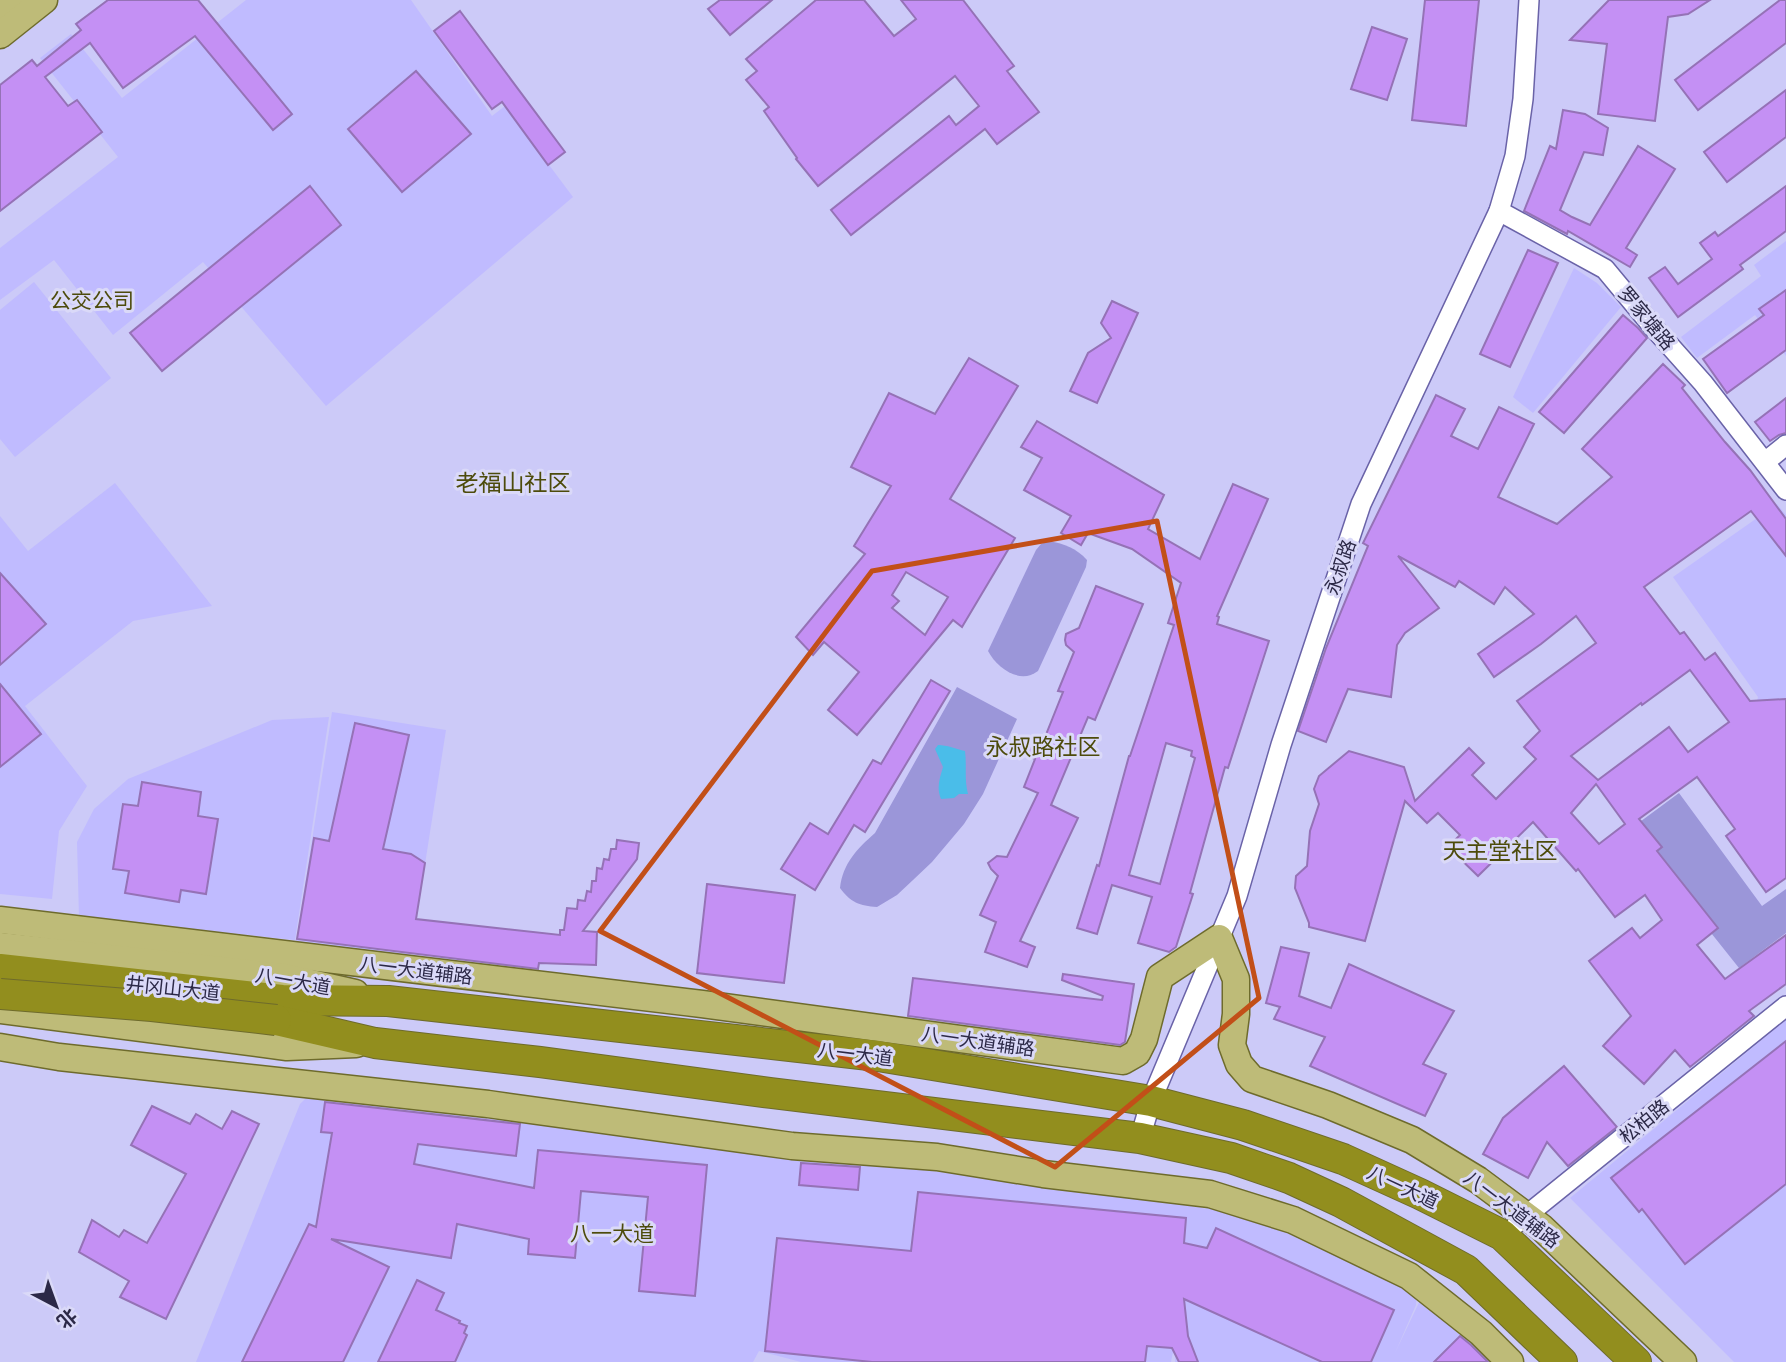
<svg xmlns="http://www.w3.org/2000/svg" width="1786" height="1362" viewBox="0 0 1786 1362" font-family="Raleway,'Noto Sans SC',sans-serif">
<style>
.built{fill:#c0bbff}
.green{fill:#9b96d9}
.water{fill:#4abde9}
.building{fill:#c490f4;stroke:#9572b6;stroke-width:2;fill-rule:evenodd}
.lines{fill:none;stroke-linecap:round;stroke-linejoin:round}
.minor-casing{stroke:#6a63a8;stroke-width:22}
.major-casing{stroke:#6e6b2c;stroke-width:29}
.highway-casing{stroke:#6e6b2c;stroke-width:32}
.minor{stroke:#fff;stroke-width:19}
.major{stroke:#bebb78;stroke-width:26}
.highway{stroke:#928e1e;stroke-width:30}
.highway-bridge-casing{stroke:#6e6b2c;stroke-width:32;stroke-linecap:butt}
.highway-bridge{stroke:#928e1e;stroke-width:30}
.marked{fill:none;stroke:#c24f18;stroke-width:5;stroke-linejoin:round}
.labels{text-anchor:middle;stroke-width:6;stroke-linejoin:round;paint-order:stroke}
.street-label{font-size:19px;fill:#2c2947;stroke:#dad9f8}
.neighbourhood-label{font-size:21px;fill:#4d4b0b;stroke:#dad9f8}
.quarter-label{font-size:23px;fill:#4d4b0b;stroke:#dad9f8}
</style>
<rect width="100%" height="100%" fill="#cccaf8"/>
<!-- built -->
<g class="built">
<path d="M246,0H411L492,116L505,106L573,197L326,406L203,262L113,335L54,260L0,300V248L118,157L40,58L71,34L122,98Z"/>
<path d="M1786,241V356L1755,315L1697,358L1681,337L1761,276L1754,265Z"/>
<path d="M1574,268L1597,283L1621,307L1533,413L1513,397Z"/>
<path d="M34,282L111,378L15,457L0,439V310Z"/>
<path d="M115,483L212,606L133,621L25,706L87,786L59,831L52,899L0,894V516L28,551Z"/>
<path d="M1777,504L1786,515V749L1751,729L1758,697L1673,577Z"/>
<path d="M332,712L446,730L410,960L296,943Z"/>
<path d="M329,717L295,940L79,917L77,842L94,809L128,779L272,720Z"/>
<path d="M1786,1020V1362H1734L1570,1198Z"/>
<path d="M312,1092L1182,1203L1206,1209L1208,1203L1290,1230L1417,1291L1416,1305L1395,1353L1424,1292L1505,1362H1175L1176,1348L1173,1352L1171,1362H801L759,1351L753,1362H196L300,1104Z"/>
</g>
<!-- green -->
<g class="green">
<path d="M1049,541C1065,544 1076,548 1087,560L1086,567L1038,671C1020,685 997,668 988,651L1036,550L1041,544Z"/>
<path d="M957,687L1017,719L983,794L964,824L932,862L913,880L897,895L877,907C860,906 850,902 840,888C843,863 857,849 875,833Z"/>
<path d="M1679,793L1762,906L1786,889V933L1739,968L1629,830Z"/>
</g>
<!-- water -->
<path class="water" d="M938,745C947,745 956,749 965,751C967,766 964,779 968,794H959L954,798L941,799C936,787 940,778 943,767L935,749Z"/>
<!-- building -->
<g class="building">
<path d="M108,0H198L292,114L273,130L195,36L123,88L90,43L45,77L68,106L77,100L102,132L0,211V85L32,60L37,66L81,30L76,24Z"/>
<path d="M720,0H772L730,35L708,9Z"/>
<path d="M816,0H864L894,36L916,19L901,0H963L1014,66L1007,71L1039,112L997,144L985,129L851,235L831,210L949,116L956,125L979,106L955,76L818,186L796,159L797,158L764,111L769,107L746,80L757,71L746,59Z"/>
<path d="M1425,0H1479L1466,126L1412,120Z"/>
<path d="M1609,0H1710L1688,14L1668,17L1655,121L1598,114L1607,44L1570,40Z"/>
<path d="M1780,0H1786V43L1698,110L1675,80Z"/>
<path d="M460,11L565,152L548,165L502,102L492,109L434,31Z"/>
<path d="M1372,27L1407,39L1387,100L1351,89Z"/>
<path d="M416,71L471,134L402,192L348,129Z"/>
<path d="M1786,90V137L1727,182L1704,152Z"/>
<path d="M1563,110L1585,114L1608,128L1603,155L1584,152L1560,210L1572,217L1590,225L1638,146L1675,169L1626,248L1637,255L1630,267L1568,231L1567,234L1524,211L1550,146L1556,149Z"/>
<path d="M310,186L341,225L162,371L130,333Z"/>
<path d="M1786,186V231L1740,265L1743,269L1678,317L1649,278L1665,267L1678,284L1712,259L1700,243L1715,232L1718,236Z"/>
<path d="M1528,250L1558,263L1510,367L1480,354Z"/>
<path d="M1786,290V350L1727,393L1703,359L1764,315L1759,309Z"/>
<path d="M1112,301L1138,313L1097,403L1070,391L1088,353L1111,338L1101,323Z"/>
<path d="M1623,315L1638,328L1647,338L1564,433L1539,412Z"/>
<path d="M969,358L1018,386L950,499L1015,538L962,627L953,620L857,735L828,710L859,672L824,642L813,655L796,637L865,554L854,546L891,486L851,467L889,393L935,414ZM906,572L948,597L925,635L892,608L899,601L892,595Z"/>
<path d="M1663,364L1685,385L1682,388L1725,442L1750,470L1786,519V556L1751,511L1644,587L1680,634L1684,632L1705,660L1715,653L1750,701L1786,699V878L1766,892L1726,836L1735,829L1697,777L1639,819L1662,847L1657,851L1718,928L1697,945L1725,979L1786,935V984L1749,1011L1754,1016L1690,1067L1675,1050L1644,1084L1603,1046L1631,1016L1589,961L1632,928L1640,938L1662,920L1645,895L1615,917L1578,869L1576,871L1533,822L1478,876L1448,847L1460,835L1438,813L1427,823L1405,801L1365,941L1309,927V923L1295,888L1296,876L1307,866L1310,831L1319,804L1314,789L1319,776L1349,751L1404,767L1415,801L1469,748L1484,763L1472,775L1496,799L1536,759L1524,747L1540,731L1517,701L1596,643L1576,616L1541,644L1494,677L1478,654L1534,614L1505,587L1494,604L1459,581L1455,587L1398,556L1439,608L1405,633L1397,645L1391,697L1348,689L1326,742L1298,731L1326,648L1368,546L1363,543L1436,395L1465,409L1451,436L1478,449L1499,407L1534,424L1498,497L1557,524L1612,477L1582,449ZM1690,670L1729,722L1688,752L1669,727L1598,780L1571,756L1641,703L1642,705ZM1596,784L1625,824L1599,844L1571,813Z"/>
<path d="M1786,398V433L1779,435L1770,441L1755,422Z"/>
<path d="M1037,421L1164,495L1148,529L1200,559L1233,484L1268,499L1217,616L1219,617L1217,624L1269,641L1228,768L1225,767L1190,893L1193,894L1176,947L1169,952L1138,943L1152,897L1112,885L1097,934L1077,928L1097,865L1099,866L1129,756H1130L1174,625L1168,623L1181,583L1132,549L1088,533L1081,545L1061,533L1071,516L1024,490L1042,458L1021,447ZM1166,743L1192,751L1191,756L1195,758L1160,884L1129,875Z"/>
<path d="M0,573L46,624L0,665Z"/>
<path d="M1096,586L1143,604L1095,720L1088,717L1051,805L1078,818L1020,941L1035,947L1027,967L985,952L996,922L980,915L998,876L991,869L988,863L997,856L1007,857L1038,793L1024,787L1035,759L1024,754L1020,750L1021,742L1024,738L1029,737L1043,742L1063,692L1058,691L1074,652L1066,645L1065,640L1066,634L1079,628Z"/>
<path d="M931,680L950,691L865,832L854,825L815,890L781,869L810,823L828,834L873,760L881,764Z"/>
<path d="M0,684L41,734L0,767Z"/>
<path d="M355,723L409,735L383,849L411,854L425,863L416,919L560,935V930H564L567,908L577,909L578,900L585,901L587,891L591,892L592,881H596L597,868L602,869L604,859L609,860L611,849H616L617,840L639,843L637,859L583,931L597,932L596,965L539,963L538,969L297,939L314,838L329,841Z"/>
<path d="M142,782L201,792L198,816L218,819L206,894L181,890L179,902L125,893L129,871L113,869L123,804L138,806Z"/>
<path d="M707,884L795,895L784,983L697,973Z"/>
<path d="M1281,947L1309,953L1299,996L1331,1008L1349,964L1454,1011L1423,1064L1446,1074L1425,1116L1310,1066L1325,1037L1274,1019L1280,1007L1266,1003Z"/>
<path d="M1063,974L1134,984L1125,1042L1120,1045L908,1016L913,978L1102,1000L1103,996L1062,980Z"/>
<path d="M1786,1041V1184L1685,1264L1642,1209L1639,1212L1611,1178Z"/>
<path d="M1564,1066L1617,1127L1568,1166L1547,1142L1528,1178L1483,1154L1503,1118Z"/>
<path d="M325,1102L520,1124L516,1156L418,1144L414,1164L534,1188L538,1150L707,1165L695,1296L639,1291L648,1197L581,1191L575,1258L528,1254L529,1239L457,1224L451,1258L331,1239L389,1267L343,1362H242L309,1224L316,1227L332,1133L321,1132Z"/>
<path d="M152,1106L190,1124L196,1114L222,1129L232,1111L259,1124L166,1319L120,1297L129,1281L79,1252L92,1220L119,1237L124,1230L147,1243L186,1174L131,1145Z"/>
<path d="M801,1163L860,1167L858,1190L799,1185Z"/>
<path d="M918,1192L1186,1218L1184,1243L1207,1248L1216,1228L1394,1310L1371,1362H1322L1184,1299L1188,1336L1198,1362H1179L1172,1348L1147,1346L1145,1362H872L765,1351L777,1238L911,1251Z"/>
<path d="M417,1280L444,1293L436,1310L460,1321L459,1323L467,1326L464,1333L467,1335L455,1362H378Z"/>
<path d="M1460,1336L1471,1345L1488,1362H1434Z"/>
</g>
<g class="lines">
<defs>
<g id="minor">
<path d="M1499,211L1605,269L1654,328L1703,383L1786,490"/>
<path d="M1765,462L1786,445"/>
<path d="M1140,1138L1151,1101L1237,896L1281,745L1361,504L1499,211L1515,156L1523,99L1529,0"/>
<path d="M1517,1223L1786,1006"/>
</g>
<g id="major">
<path d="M0,10L13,0"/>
<path d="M0,35L44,0"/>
<path d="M0,920L702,1004L1123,1061L1137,1053L1144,1039L1160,977L1219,938L1236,979V1014L1232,1045L1239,1064L1252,1079L1328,1105L1412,1140L1478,1180L1541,1227L1683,1362"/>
<path d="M0,946L284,977L355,993"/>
<path d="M0,1010L287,1047L356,1044"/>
<path d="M0,1047L59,1057L488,1104L792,1146L937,1157L1043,1174L1210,1194L1293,1220L1409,1276L1481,1333L1510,1362"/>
</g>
<g id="highway">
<path d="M0,969L282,1000L388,1001L878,1056L1151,1101L1243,1125L1343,1159L1420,1194L1502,1235L1636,1362"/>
<path d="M276,1020L375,1043L540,1062L771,1093L1140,1138L1231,1158L1289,1178L1341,1202L1466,1270L1562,1362"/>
</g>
</defs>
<!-- minor casing -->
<use href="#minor" class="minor-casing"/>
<!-- major casing -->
<use href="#major" class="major-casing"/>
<!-- highway casing -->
<use href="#highway" class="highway-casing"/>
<!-- minor -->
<use href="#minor" class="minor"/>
<!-- major -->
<use href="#major" class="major"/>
<!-- highway -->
<use href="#highway" class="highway"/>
<defs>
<path id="highway-bridge" d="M0,994L152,1006L276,1020"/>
</defs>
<!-- highway-bridge casing -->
<use href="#highway-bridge" class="highway-bridge-casing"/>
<!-- highway-bridge -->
<use href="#highway-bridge" class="highway-bridge"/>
</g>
<!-- marked area -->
<path class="marked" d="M1157,521L1259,998L1055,1167L600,931L872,571Z"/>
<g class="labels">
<!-- street labels -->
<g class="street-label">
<text transform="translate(1647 318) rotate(50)" y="7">罗家塘路</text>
<text transform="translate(1340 567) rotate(-71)" y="7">永叔路</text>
<text transform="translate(416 970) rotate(7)" y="7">八一大道辅路</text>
<text transform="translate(293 981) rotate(10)" y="7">八一大道</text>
<text transform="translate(173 988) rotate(6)" y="7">井冈山大道</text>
<text transform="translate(978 1041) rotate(8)" y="7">八一大道辅路</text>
<text transform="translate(855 1054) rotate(7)" y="7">八一大道</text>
<text transform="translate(1644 1121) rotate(-39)" y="7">松柏路</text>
<text transform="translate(1403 1187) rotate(25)" y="7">八一大道</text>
<text transform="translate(1512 1209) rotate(37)" y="7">八一大道辅路</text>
</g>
<!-- neighbourhood labels -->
<g class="neighbourhood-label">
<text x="92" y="308">公交公司</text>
<text x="612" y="1241">八一大道</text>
</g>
<!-- quarter labels -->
<g class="quarter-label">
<text x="513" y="491">老福山社区</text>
<text x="1043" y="755">永叔路社区</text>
<text x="1500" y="859">天主堂社区</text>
</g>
</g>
<!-- north arrow -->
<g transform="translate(56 1306) rotate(139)" stroke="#dad9f8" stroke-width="5" paint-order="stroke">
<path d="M0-5L12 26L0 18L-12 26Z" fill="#2c2947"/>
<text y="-10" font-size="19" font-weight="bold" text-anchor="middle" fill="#2c2947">北</text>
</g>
</svg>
